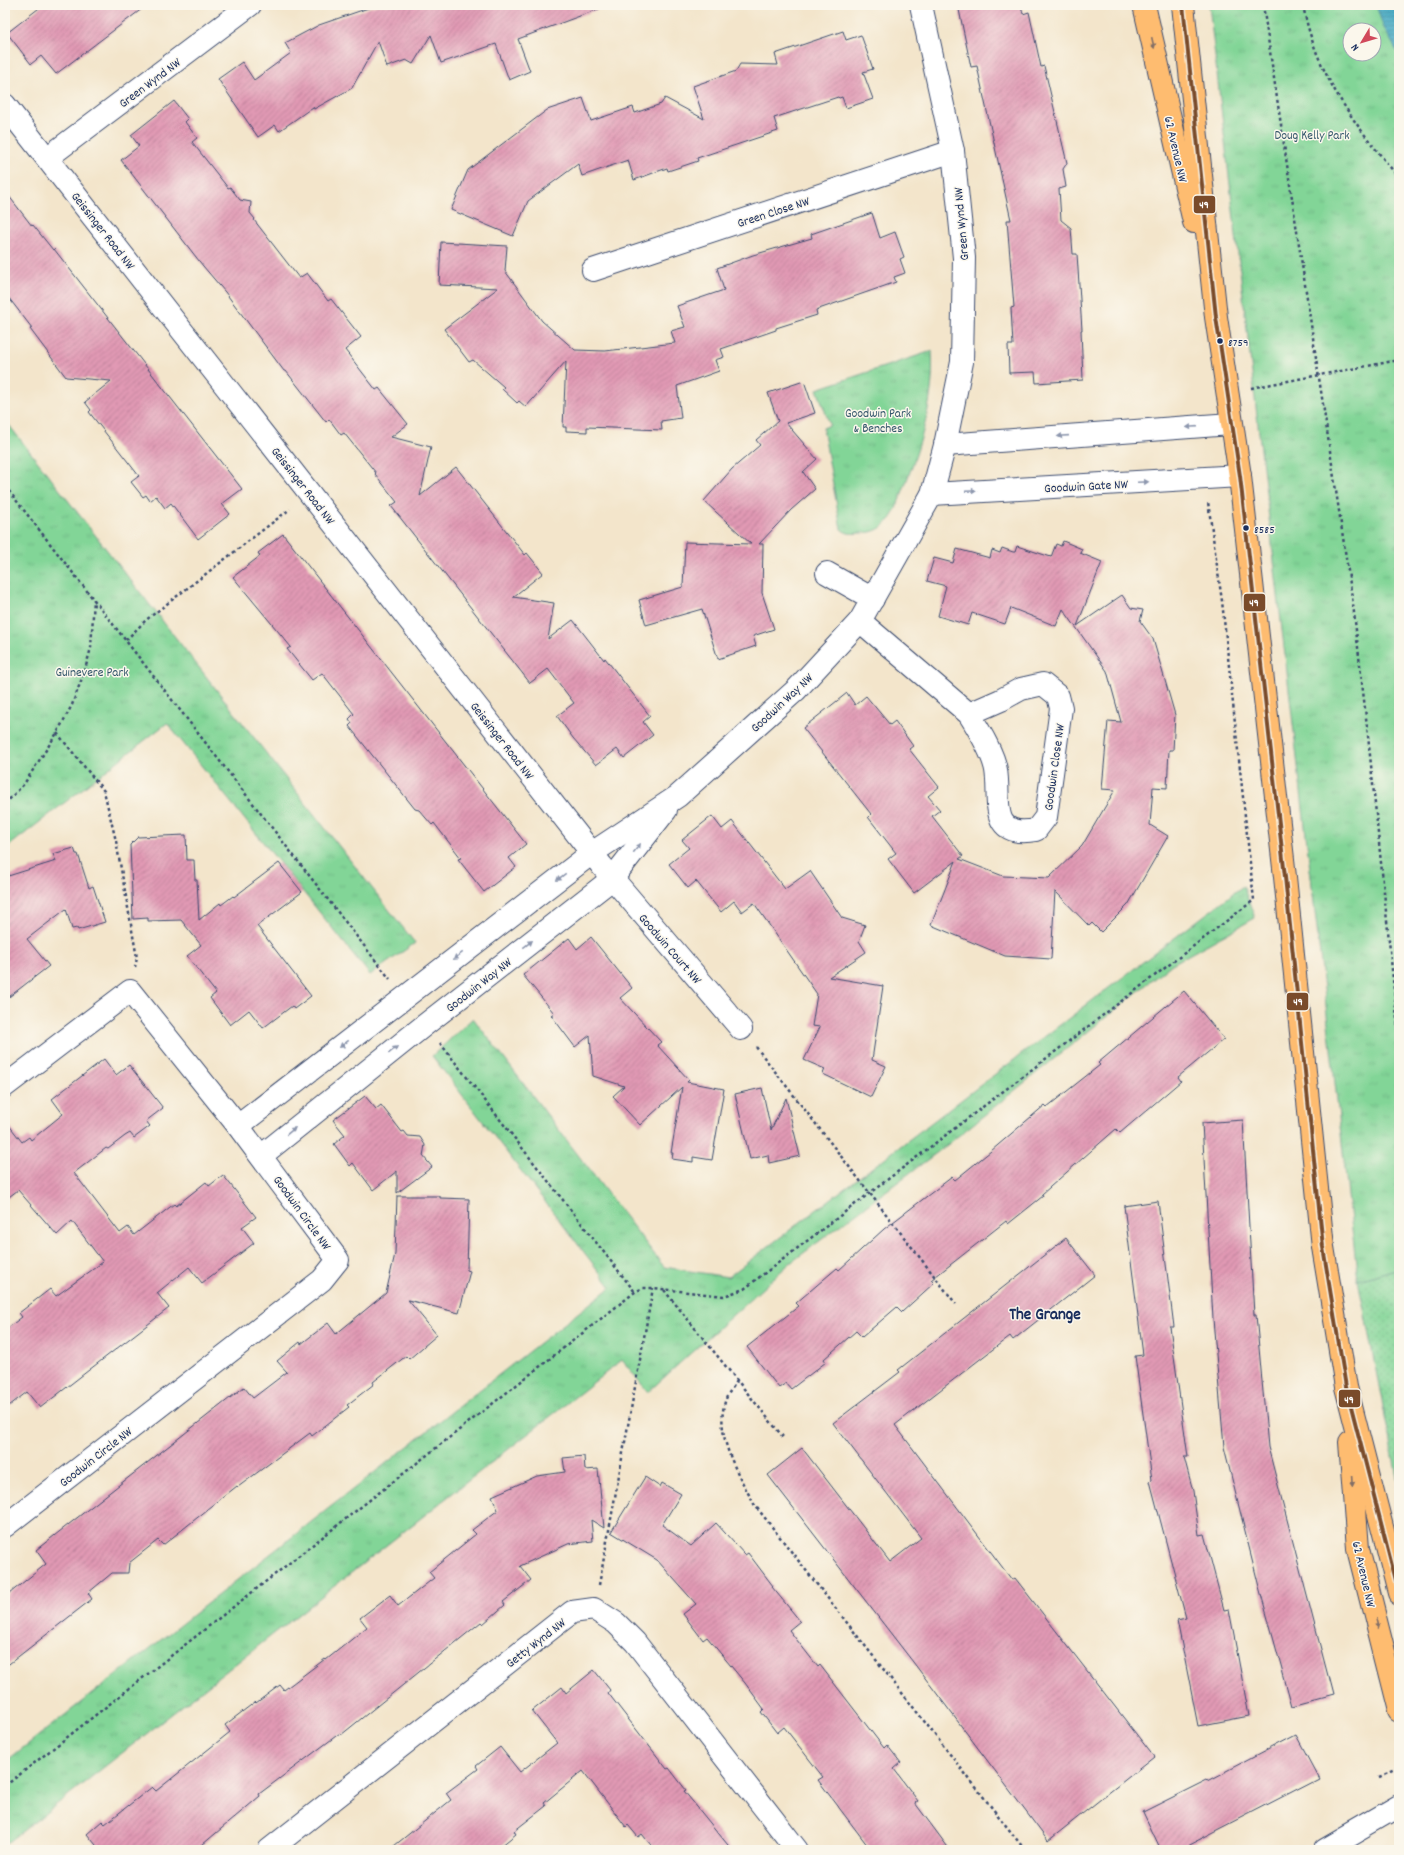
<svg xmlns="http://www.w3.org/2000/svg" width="1404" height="1855" viewBox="0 0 1404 1855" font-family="Dekko,sans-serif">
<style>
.grass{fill:url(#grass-dots);stroke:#4e827a}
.park{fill:url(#park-tufts);stroke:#4e827a;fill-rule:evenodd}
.water{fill:url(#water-rules);stroke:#2f6c90}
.building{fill:url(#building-hatch)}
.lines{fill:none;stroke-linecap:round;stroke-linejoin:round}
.minor-casing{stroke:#3b4a6e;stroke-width:24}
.major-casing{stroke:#3b4a6e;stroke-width:24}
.path{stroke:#3b4a6e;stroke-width:2.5;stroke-dasharray:3 3;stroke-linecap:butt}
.minor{stroke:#fff;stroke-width:22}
.major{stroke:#febc70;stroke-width:22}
.bus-1-casing{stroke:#fbf7ec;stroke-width:7}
.bus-1{stroke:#7a4b2a;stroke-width:4}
.oneway{fill:#816e66}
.oneway2{fill:#8d97ae}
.bus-dot{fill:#1b2f5e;stroke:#fbf7ec;stroke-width:1.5}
.labels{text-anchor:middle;stroke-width:3;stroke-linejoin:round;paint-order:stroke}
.bus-label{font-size:12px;fill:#1b2f5e;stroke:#fbf7ec;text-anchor:start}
.street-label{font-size:13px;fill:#1b2f5e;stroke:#fbf7ec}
.park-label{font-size:13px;fill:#35586c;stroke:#fbf7ec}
.district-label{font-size:17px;font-weight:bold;fill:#1b2f5e;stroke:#fbf7ec}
.line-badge{stroke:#fbf7ec;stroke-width:1.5}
.badge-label{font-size:11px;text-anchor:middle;font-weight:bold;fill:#fff}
</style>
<defs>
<pattern id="grass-dots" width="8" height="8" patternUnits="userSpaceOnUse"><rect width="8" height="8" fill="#82d597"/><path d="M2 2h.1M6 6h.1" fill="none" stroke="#70b785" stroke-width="1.8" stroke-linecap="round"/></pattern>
<pattern id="park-tufts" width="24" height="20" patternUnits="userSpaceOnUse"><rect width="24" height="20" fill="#82d597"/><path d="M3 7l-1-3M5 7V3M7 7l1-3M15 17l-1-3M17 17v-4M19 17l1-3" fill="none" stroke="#70b785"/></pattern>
<pattern id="water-rules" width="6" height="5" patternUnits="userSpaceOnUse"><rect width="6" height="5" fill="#43a9c3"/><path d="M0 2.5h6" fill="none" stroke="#378aa2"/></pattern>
<pattern id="building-hatch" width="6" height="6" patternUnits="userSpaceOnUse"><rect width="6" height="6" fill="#e199b4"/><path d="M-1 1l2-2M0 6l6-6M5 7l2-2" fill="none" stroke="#b67d96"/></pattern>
</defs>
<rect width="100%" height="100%" fill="#fbf7ec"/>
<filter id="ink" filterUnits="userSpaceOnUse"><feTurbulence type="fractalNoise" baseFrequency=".025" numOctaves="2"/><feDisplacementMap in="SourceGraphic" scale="8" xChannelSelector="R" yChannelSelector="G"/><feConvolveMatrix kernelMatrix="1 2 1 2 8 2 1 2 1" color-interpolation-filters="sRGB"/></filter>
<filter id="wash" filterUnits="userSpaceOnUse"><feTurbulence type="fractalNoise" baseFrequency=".012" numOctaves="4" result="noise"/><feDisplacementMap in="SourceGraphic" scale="16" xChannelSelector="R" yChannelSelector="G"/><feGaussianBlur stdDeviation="0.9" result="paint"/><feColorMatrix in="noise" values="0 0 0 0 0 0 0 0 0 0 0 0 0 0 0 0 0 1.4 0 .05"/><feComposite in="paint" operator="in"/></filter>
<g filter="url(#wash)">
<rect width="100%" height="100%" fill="#f3e5cb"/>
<!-- grass -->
<path class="grass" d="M1399,1268V1487L1358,1280Z"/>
<!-- park -->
<g class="park">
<path d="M1209,5H1399V1268L1358,1280ZM1350,30H1374V54H1350Z"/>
<path d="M932,351C936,407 915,460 895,511C886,527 877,533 859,533C851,534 847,534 841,529L823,428L830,425L817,389Z"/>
<path d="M5,420L415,943L370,975L167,723L5,849Z"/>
<path d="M1243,886L1255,918L1172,964L947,1145L789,1264L648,1392L622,1360L5,1845V1762L611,1287L432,1056L473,1018L664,1267L728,1277Z"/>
</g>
<!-- water -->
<path class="water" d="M1376,5H1399V55L1383,26Z"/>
<g id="blocks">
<!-- building -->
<g class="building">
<path d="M43,5H147L56,74L41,56L31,64L7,33Z"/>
<path d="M377,5H603L604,7L518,39L530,71L509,80L496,44L441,63L431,35L413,64L406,60L387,67L378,41L352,88L314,109L313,107L279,131L275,125L258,137L218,79L242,62L254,80L291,53L285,43L319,25Z"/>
<path d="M958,5H1021L1023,14L1029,12L1041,67L1044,66L1067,163L1063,169L1066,187L1059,189L1061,220L1071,228L1073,254H1077L1082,330H1081L1083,380L1036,383L1035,372L1009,373L1008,345H1013L1011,308L1014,307L1007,220H1011L977,66L971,67Z"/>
<path d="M843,31L846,40L861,35L873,69L863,72L873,99L846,108L842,97L839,98L838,97L774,118L778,131L697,158L698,161L668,171L667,168L634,180L628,160L582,176L578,164L528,201L513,236L451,210L468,170L547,110L583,98L591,121L633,107L635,113L661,104L665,98L704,119L693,86L736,71L740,64L778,65L775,54Z"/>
<path d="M174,101L188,119L185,122L197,138L192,142L228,188L230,187L240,200L251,202L250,213L255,219L254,220L299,278L307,273L328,301L331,299L361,337L345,350L376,390L379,388L408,424L391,437L431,447L420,496L456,467L525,555L527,553L543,573L513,597L554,603L548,639L573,620L604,660L605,658L650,716L643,722L653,735L624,758L617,749L596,765L573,738L557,716L574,703L548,669L530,683L391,506L397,502L375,474L376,473L344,433L341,435L329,419L326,422L286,371H284L225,292L203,266L121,160L139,146L131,135Z"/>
<path d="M5,191L32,226L33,225L53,250L54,249L242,489L222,504L230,514L198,539L171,503L165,508L156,496L150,501L146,495L143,497L131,482L139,476L89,412L91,410L85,402L111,381L66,377L30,329L32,328L5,293Z"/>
<path d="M872,213L880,238L895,232L904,257L900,259L905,273L894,277L896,282L816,310L817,315L776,328V330L721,349L724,357L715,360L719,371L677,386L681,418L661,421L662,430L587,427V432L566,431V427H563L566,361L526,407L519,401L517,403L502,389L504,387L473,360L469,362L444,329L498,288L439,285L441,242L507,246L505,271L542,321L575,350L605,351L675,343L671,331L685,327L677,306L724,290L717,268L753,255L812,238L811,234Z"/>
<path d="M804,381L815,413L786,423L817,459L803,472L815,489L791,510L759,544H763L762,593L774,629L753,636L756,646L718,659L702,609L646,625L639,600L683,587L685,542L751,544L704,501L732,469L760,445L756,440L778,421L768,393Z"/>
<path d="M283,534L526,844L509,858L516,867L484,892L458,859L461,858L434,823L432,825L419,810L415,809L349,726L352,723L349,719L354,714L322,673L312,680L287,649L291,647L233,577L260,556L258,553Z"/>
<path d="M1063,541L1082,549L1080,553L1102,562L1077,626L1122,595L1131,608L1143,610L1140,621L1153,639L1175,715L1173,750H1169L1167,788L1153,787L1150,825L1168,836L1128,905L1101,932L1092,923L1089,926L1055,891L1051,959L1005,956L931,925L956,861L914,893L888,859L896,853L868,817L871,814L803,728L847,693L855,705L866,696L890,725L895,721L913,746L909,749L939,787L928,796L940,810L932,816L963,856L959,859L1003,876L1049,878L1082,846L1115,790L1102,789L1108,721L1121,722L1107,671L1063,609L1056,626L1011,608L1005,624L972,613L968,625L938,616L946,586L927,581L934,558L953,563L957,549L990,558L992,550L1000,553L1002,548L1013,552H1015L1017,546L1051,557L1056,544L1061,546Z"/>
<path d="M712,816L722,829L732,821L785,889L810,871L842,918L865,925L859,941L866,952L829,977L883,986L872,1060L886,1066L871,1097L823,1074L825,1069L804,1060L820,1027L812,1026L817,994L754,903L742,912L734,901L721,912L696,881L688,888L669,864L689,848L682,840Z"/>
<path d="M186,835L187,860H194L195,880H197L199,920L220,903L221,905L233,896L234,897L279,863L302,892L257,926L311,996L294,1009L292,1006L263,1028L249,1010L230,1025L210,998L216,993L187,956L201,945L181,920L148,921V918L133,919L130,845L138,837Z"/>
<path d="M74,848L76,854H78L89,888L93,886L105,922L78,930L77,928L72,929L66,909L27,939L49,966L5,1000V877L56,861L53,854Z"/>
<path d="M591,937L632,988L620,998L661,1042L657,1045L689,1080L687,1082L724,1089L712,1160L693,1157V1162L672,1159L673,1153H671L682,1087L640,1125L613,1096L624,1086L593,1076L590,1035L575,1047L551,1015L554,1013L523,975L569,938L577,949Z"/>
<path d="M1184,991L1224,1039L1178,1077L1181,1081L1120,1133L1116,1129L1042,1194L1043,1196L1008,1224L1006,1221L931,1280L934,1283L902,1312L897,1307L862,1337L856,1331L824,1359L826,1362L791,1389L786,1383L779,1388L747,1347L799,1306L796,1303L837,1268L839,1270L884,1229L952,1177L955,1180L991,1151L1045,1105L1047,1107L1100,1065L1098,1063Z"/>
<path d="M104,1059L116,1075L129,1065L163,1108L146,1121L150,1126L134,1138L130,1133L125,1136L108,1149L106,1148L74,1173L120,1233L128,1227L134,1235L174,1204L176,1206L206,1182L209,1186L223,1175L256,1217L242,1227L254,1243L202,1283L189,1267L157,1293L169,1308L40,1408L27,1392L5,1409V1330L22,1317L19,1313L50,1289L56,1296L103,1262L72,1221L57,1235L18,1190L5,1200V1120L22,1142L29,1137L31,1140L63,1114L52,1099Z"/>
<path d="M762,1088L771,1130L786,1098L800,1156L769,1163L768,1155L750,1159L735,1094Z"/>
<path d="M365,1096L376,1109L381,1105L402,1132L404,1131L408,1136L420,1137L425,1145L423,1156L432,1167L397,1193V1171L373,1190L353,1163L350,1166L334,1144L345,1135L333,1120Z"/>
<path d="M1243,1120L1254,1315H1256L1268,1447L1333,1695L1292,1706L1258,1583L1224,1447L1213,1319L1202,1123Z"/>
<path d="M397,1196H440V1198L469,1199L467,1270L470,1271L459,1313L408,1300L437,1335L409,1359L406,1356L373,1382L374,1384L347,1405L349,1407L312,1436L310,1433L238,1487L237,1486L163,1545L158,1540L129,1563L128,1573H112L88,1593L92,1599L5,1667V1597L46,1564L36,1550L244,1387L253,1398L287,1372L277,1361L300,1342L301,1344L328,1323L336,1334L386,1293L395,1254Z"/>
<path d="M1158,1201L1174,1327H1170L1188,1457H1184L1193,1491L1199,1535L1204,1534L1224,1610L1229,1609L1249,1716L1198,1726L1177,1620L1186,1618L1150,1481L1152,1480L1135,1356L1143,1355L1124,1206Z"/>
<path d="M1066,1238L1095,1275L1013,1340L1010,1336L895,1425L1012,1580L1015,1578L1154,1757L1048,1841L913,1662L768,1475L802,1448L890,1562L921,1538L833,1423L900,1372L898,1370Z"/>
<path d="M584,1456L585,1470L598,1469L604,1528L591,1520L593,1541L568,1544L520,1566L531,1580L503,1602L505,1605L483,1624L481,1622L341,1735L340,1733L259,1794L260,1796L196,1850H100L87,1834L102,1821L105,1824L152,1787L156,1791L230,1732L225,1725L255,1702L256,1703L280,1685L284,1690L325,1659L326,1660L367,1627L360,1618L390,1595L398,1606L434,1578L429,1572L476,1534L472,1530L498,1510L492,1496L537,1476L565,1472L563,1458Z"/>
<path d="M645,1477L660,1487L662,1483L681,1494L662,1525L691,1546L716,1523L745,1555L748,1553L773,1586L772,1587L800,1621L789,1630L818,1667L820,1665L884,1748L887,1745L901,1763L894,1769L918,1801L915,1803L950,1850H871L818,1780L823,1777L784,1727L777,1733L761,1712L764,1709L745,1683L707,1637L703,1640L683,1614L696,1604L657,1560L611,1532Z"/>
<path d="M594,1670L610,1690L608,1693L667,1769L669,1768L686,1790L684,1791L732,1850H655L642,1834L638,1837L628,1825L626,1827L583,1771L544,1803L546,1806L514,1831L516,1834L496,1850H389L451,1800L446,1793L478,1769L476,1766L500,1747L520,1772L557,1743L532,1711L562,1687L566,1693Z"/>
<path d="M1296,1735L1319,1778L1179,1850H1161L1143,1812L1207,1780L1208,1781Z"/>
</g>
</g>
</g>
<g filter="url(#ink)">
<use href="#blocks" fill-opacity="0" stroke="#3b4a6e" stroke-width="1"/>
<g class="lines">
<defs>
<g id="minor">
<path d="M5,105L602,866L741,1029"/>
<path d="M47,158L250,5"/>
<path d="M593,270L953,151"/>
<path d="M945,445L1231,424"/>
<path d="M932,494L1240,476"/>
<path d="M827,573L873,599"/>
<path d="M860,621L969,714L1001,700L1021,689L1043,684L1058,696L1061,708L1046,817L1036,830C987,839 1001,799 996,770C993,752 978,729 969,714"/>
<path d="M5,1086L130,991L238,1126L338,1260L322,1280L5,1526"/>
<path d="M238,1126L592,853L678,796L796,690L860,621L932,494L945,445L962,362L964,258L953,151L921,5"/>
<path d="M261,1156L426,1024L612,879L666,810"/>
<path d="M269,1850L572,1612L594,1609L616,1623L635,1642L797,1850"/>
<path d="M1325,1850L1399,1807"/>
</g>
<g id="major">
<path d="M1144,5L1194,222"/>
<path d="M1183,5L1216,317L1240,476L1285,877L1323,1247L1346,1387L1399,1593"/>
<path d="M1350,1442L1358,1549L1399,1711"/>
</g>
</defs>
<!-- minor casing -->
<use href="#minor" class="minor-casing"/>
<!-- major casing -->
<use href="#major" class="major-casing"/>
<!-- path -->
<g class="path">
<path d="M1263,5L1353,604L1367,726L1399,1038"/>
<path d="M1303,5C1316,76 1355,124 1399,178"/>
<path d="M1251,388L1399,360"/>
<path d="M5,486L390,979"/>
<path d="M126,640L146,620L290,509"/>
<path d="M57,733L104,791L116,841L137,958L135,967"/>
<path d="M5,804L24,784L57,733L72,705L84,673L91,648L94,599"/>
<path d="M440,1043L635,1292"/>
<path d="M756,1047L956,1304"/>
<path d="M664,1290L783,1437"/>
<path d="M737,1381C734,1386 728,1393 726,1399C713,1434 738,1474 754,1504L1025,1850"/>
<path d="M599,1585L653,1288"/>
<path d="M1379,1776L1399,1767"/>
<path d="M5,1786L635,1292L643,1288H653L724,1296L744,1289L1254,900L1222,601L1208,502"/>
</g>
<!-- minor -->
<use href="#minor" class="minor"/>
<!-- major -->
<use href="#major" class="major"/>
<defs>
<path id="bus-1" d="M1183,5L1216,317L1240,476L1285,877L1323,1247L1346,1387L1399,1593"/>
</defs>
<!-- bus-1 casing -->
<use href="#bus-1" class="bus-1-casing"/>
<!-- bus-1 -->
<use href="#bus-1" class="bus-1"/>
</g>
<!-- one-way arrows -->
<defs><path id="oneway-solid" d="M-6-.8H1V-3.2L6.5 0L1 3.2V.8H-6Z"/></defs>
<g class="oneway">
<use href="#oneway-solid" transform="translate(1153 43) rotate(77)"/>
<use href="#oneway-solid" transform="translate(1353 1481) rotate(86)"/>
<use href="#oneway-solid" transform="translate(1377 1623) rotate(76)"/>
</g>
<g class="oneway2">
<use href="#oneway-solid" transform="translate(1192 427) rotate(176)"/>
<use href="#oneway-solid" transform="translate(1063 436) rotate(176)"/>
<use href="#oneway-solid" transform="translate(1143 482) rotate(-3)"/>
<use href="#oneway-solid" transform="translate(971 491) rotate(-3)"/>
<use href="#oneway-solid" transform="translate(637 848) rotate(-52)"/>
<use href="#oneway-solid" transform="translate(561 877) rotate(142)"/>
<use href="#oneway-solid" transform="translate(528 944) rotate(-38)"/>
<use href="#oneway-solid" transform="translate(458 956) rotate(142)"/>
<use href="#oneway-solid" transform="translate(344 1044) rotate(142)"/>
<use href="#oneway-solid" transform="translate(393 1050) rotate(-39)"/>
<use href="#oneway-solid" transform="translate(291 1131) rotate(-39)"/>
</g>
</g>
<!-- markers -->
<g class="bus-dot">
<circle cx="1220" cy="341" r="3.5"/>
<circle cx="1246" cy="528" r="3.5"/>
</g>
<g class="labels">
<!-- bus labels -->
<g class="bus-label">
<text x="1228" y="346">8759</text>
<text x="1254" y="533">8585</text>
</g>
<!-- street labels -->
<g class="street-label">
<text transform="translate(149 82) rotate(-37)" y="5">Green Wynd NW</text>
<text transform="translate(1177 149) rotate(77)" y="5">62 Avenue NW</text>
<text transform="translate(773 211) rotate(-18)" y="5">Green Close NW</text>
<text transform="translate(960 224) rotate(-95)" y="5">Green Wynd NW</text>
<text transform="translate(104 230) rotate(52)" y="5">Geissinger Road NW</text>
<text transform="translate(304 485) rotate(52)" y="5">Geissinger Road NW</text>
<text transform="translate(1086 485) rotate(-3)" y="5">Goodwin Gate NW</text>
<text transform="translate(781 702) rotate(-43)" y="5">Goodwin Way NW</text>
<text transform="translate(503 740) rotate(52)" y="5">Geissinger Road NW</text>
<text transform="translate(1053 767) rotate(-82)" y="5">Goodwin Close NW</text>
<text transform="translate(671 948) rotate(49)" y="5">Goodwin Court NW</text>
<text transform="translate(478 984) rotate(-38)" y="5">Goodwin Way NW</text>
<text transform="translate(303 1212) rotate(54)" y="5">Goodwin Circle NW</text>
<text transform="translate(95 1456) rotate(-38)" y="5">Goodwin Circle NW</text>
<text transform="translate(1365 1574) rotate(77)" y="5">62 Avenue NW</text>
<text transform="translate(535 1642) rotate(-38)" y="5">Getty Wynd NW</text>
</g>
<!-- park labels -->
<g class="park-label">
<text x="1312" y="139">Doug Kelly Park</text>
<text x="878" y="417">Goodwin Park<tspan x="878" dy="15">&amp; Benches</tspan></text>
<text x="92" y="676">Guinevere Park</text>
</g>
<!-- district labels -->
<g class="district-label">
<text x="1045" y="1319">The Grange</text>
</g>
</g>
<g class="line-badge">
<rect x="1193" y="195" width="23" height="19" rx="4" fill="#7a4b2a"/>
<rect x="1243" y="593" width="23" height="19" rx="4" fill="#7a4b2a"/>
<rect x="1286" y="992" width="23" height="19" rx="4" fill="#7a4b2a"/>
<rect x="1338" y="1389" width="23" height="19" rx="4" fill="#7a4b2a"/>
</g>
<g class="badge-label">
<text x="1204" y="208">49</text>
<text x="1254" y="606">49</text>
<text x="1298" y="1005">49</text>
<text x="1349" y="1403">49</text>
</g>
<!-- margin -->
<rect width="1404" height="1855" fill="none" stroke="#fbf7ec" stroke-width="20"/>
<!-- north arrow -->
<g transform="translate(1362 42) rotate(232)"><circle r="19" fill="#fbf7ec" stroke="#a1a7b3"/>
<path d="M0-3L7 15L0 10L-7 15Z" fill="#d1495b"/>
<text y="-6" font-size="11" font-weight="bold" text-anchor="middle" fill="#1b2f5e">N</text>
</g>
</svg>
